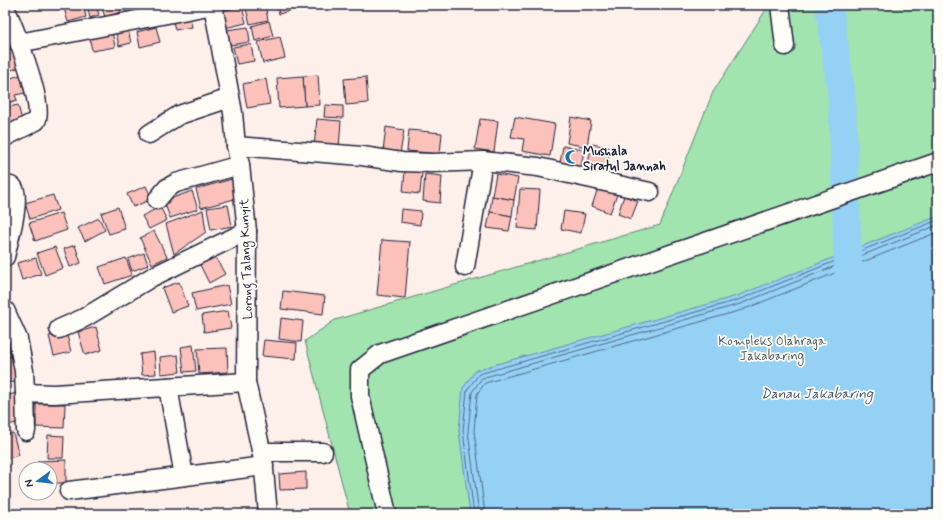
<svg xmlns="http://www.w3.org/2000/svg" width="943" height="519" viewBox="0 0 943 519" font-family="Mynerve,sans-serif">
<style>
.green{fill:#a1e4af;stroke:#628375}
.water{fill:#95d1f5;stroke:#678bab}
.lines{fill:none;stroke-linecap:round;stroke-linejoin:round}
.shore{stroke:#506885;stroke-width:1}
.river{stroke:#95d1f5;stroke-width:28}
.building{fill:#fdc1bb;stroke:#22223b}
.minor-casing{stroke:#22223b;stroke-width:21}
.minor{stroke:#fdfcf7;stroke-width:18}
.labels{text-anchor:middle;stroke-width:3.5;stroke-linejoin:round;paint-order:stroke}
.poi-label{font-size:13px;font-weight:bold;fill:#22223b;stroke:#fdfcf7;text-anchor:start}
.street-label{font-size:13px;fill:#22223b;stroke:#fdfcf7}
.park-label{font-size:13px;fill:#485c5e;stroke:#fdfcf7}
.water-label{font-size:14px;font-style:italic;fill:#445773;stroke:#fdfcf7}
</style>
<rect width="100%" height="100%" fill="#fdf0eb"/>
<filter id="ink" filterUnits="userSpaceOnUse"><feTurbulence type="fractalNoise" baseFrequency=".025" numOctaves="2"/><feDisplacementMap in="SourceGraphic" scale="8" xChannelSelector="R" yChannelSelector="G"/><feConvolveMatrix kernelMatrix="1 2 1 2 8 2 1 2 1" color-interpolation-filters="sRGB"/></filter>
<g filter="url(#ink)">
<!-- green -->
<path class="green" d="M769,5H938V514H350L305,341L335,320L660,225L713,92Z"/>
<!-- water -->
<path class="water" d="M938,216V514H470L459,431L463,388L476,370L737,296Z"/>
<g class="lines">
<!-- shore -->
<g class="shore">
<path d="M474,514L463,431L467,390L479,374L738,300L938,220"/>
<path d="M479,514L468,431L472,392L482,378L740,304L938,225"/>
<path d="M485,514L474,431L477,394L485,383L742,310L938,232"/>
</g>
<!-- river -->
<path class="river" d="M829,5L842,99L849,289"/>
</g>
<!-- building -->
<g class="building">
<path d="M76,5H83L86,17L68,22L64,8Z"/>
<path d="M87,5H96L99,15L90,18Z"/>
<path d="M101,5H119L121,12L105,17Z"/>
<path d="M124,5H142L143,8L126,12Z"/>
<path d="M150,5H164L166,11L152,14Z"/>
<path d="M245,5H265L268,20L250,24Z"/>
<path d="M277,5H306L307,6L279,14Z"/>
<path d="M242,6L246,23L225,28L221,11Z"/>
<path d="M189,13L192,27L175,30L172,17Z"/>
<path d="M269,21L273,36L255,41L252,26Z"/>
<path d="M127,25L131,43L119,46L115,28Z"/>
<path d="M156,27L160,42L140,47L137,32Z"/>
<path d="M248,27L250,42L230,45L227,30Z"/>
<path d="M5,29L12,41L5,43Z"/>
<path d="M112,31L115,47L92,51L89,35Z"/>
<path d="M280,37L285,58L263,63L258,42Z"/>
<path d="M12,41L15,49L5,53V43Z"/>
<path d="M251,44L254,61L237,64L233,47Z"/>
<path d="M15,49L21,67L5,72V53Z"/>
<path d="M20,75L25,93L15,95L17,100L5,104V80Z"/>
<path d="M318,75L320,105L305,106L303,76Z"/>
<path d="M303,76L305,106L279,108L277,78Z"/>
<path d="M366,77L368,103L346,105L344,79Z"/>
<path d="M266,79L270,104L247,108L243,84Z"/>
<path d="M18,105L23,124L5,127V108Z"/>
<path d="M325,105L343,106V118L324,117Z"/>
<path d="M515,117L555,124L550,156L522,151L524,139L511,137Z"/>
<path d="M571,117L591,121L587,147L567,143Z"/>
<path d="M317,119L341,121L339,148L314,146Z"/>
<path d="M480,119L498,121L494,152L475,149Z"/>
<path d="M386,127L404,130L400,154L383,152Z"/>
<path d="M409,130L442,133L440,154L407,151Z"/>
<path d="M592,144L611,148L606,168L588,163Z"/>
<path d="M563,146L584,150L581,168L560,163Z"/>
<path d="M405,171L422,172L420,194L403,192Z"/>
<path d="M425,174L442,176L440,203L423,201Z"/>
<path d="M496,174L518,178L514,200L492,196Z"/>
<path d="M232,179L238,198L201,208L196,189Z"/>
<path d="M599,185L618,192L610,213L592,206Z"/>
<path d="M146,186L152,199L133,207L127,194Z"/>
<path d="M520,189L540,190L537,230L517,228Z"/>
<path d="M192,191L198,209L170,218L164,201Z"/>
<path d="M53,195L58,210L30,219L25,203Z"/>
<path d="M492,196L514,200L512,216L490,212Z"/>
<path d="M624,196L638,201L631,219L618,214Z"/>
<path d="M228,205L232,226L211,230L207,208Z"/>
<path d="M118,207L125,229L109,234L101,213Z"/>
<path d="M160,207L167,220L149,229L142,216Z"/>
<path d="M401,209L421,211L420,225L400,222Z"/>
<path d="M203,210L206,232L174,254L166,224Z"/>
<path d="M564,211L585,214L581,233L561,229Z"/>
<path d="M490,212L512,216L509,231L487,228Z"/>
<path d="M61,213L67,230L35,241L29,223Z"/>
<path d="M99,218L105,230L85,241L78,228Z"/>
<path d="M154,231L167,257L152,264L140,238Z"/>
<path d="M382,240L410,242L405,298L377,295Z"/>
<path d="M75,245L81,263L70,267L64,249Z"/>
<path d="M55,247L63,268L45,275L37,253Z"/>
<path d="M144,253L148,265L132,271L128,259Z"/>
<path d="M214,255L225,274L209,283L199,263Z"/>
<path d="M36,258L41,274L22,280L17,263Z"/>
<path d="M126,258L132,275L105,284L99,267Z"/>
<path d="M179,282L188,306L171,312L162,288Z"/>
<path d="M227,285L231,304L196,311L192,293Z"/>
<path d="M283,291L325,296L323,314L281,309Z"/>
<path d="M228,311L231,328L204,332L202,315Z"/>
<path d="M281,318L303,321L301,342L279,339Z"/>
<path d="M96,327L102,350L85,355L78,332Z"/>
<path d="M66,331L71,352L54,356L49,336Z"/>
<path d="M12,335L16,349L5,352V337Z"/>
<path d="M264,340L297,343L296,359L262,356Z"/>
<path d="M193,345L196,371L184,372L181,347Z"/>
<path d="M227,348L228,372L199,374L197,349Z"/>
<path d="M154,352L156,374L142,375L140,354Z"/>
<path d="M17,355L23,380L5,384V357Z"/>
<path d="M178,355L180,372L161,374L160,357Z"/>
<path d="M17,393L23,421L5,426V396Z"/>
<path d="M36,404H65L64,428L36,427Z"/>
<path d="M13,433L19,455L5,459V435Z"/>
<path d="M48,435L64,436L63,458H47Z"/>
<path d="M66,460V483H50V469H38V461Z"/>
<path d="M306,472V489L280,490L279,474Z"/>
</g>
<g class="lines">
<defs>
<g id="minor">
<path d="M213,5L233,113L236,146L240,165L247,231L246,382L263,459L268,514"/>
<path d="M780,5L785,46"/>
<path d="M5,8C13,23 46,109 36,121L5,137"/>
<path d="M19,43L213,5"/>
<path d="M149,134L179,115L230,98"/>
<path d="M236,146L362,156L402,162L432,163L483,161L538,167L650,192"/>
<path d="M5,184L13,187C22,197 8,243 5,257"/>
<path d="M157,200L167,188L176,183L240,165"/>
<path d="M465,267L483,161"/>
<path d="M5,310L18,339L24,371L25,393"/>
<path d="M59,329L84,318L152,277L247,231"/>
<path d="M168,387L184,476"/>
<path d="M26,431L25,393L54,394L246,382"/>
<path d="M261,452H323"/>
<path d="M69,491L264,466"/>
<path d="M387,514L360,396V370L380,354L938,162"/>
</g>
</defs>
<!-- minor casing -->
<use href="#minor" class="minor-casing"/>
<!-- minor -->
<use href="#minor" class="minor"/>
</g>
</g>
<!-- icons -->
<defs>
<symbol id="mosque-bare" viewBox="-9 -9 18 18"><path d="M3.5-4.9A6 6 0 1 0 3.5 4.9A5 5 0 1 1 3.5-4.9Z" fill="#1f6fb2" stroke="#fdfcf7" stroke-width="2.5" paint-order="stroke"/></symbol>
</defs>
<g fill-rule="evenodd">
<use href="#mosque-bare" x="562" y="147" width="20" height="20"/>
</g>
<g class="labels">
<!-- poi labels -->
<g class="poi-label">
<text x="583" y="155">Mushala<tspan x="583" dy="15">Siratul Jannah</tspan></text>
</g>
<!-- street labels -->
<g class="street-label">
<text transform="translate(245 259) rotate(-92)" y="5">Lorong Talang Kunyit</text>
</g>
<!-- park labels -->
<g class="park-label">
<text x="772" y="345">Kompleks Olahraga<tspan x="772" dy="15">Jakabaring</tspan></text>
</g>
<!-- water labels -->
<g class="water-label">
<text x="817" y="398">Danau Jakabaring</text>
</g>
</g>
<!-- margin -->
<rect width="943" height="519" fill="none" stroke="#fdfcf7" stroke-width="20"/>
<rect x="10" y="10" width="923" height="499" fill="none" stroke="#22223b" stroke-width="1.5" filter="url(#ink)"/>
<!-- north arrow -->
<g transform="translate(38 481) rotate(255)"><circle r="19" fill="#fdfcf7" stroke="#a5a5ac"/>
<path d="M0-3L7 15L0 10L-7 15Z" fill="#1f6fb2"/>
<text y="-6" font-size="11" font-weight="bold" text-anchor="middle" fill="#22223b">N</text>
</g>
</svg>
